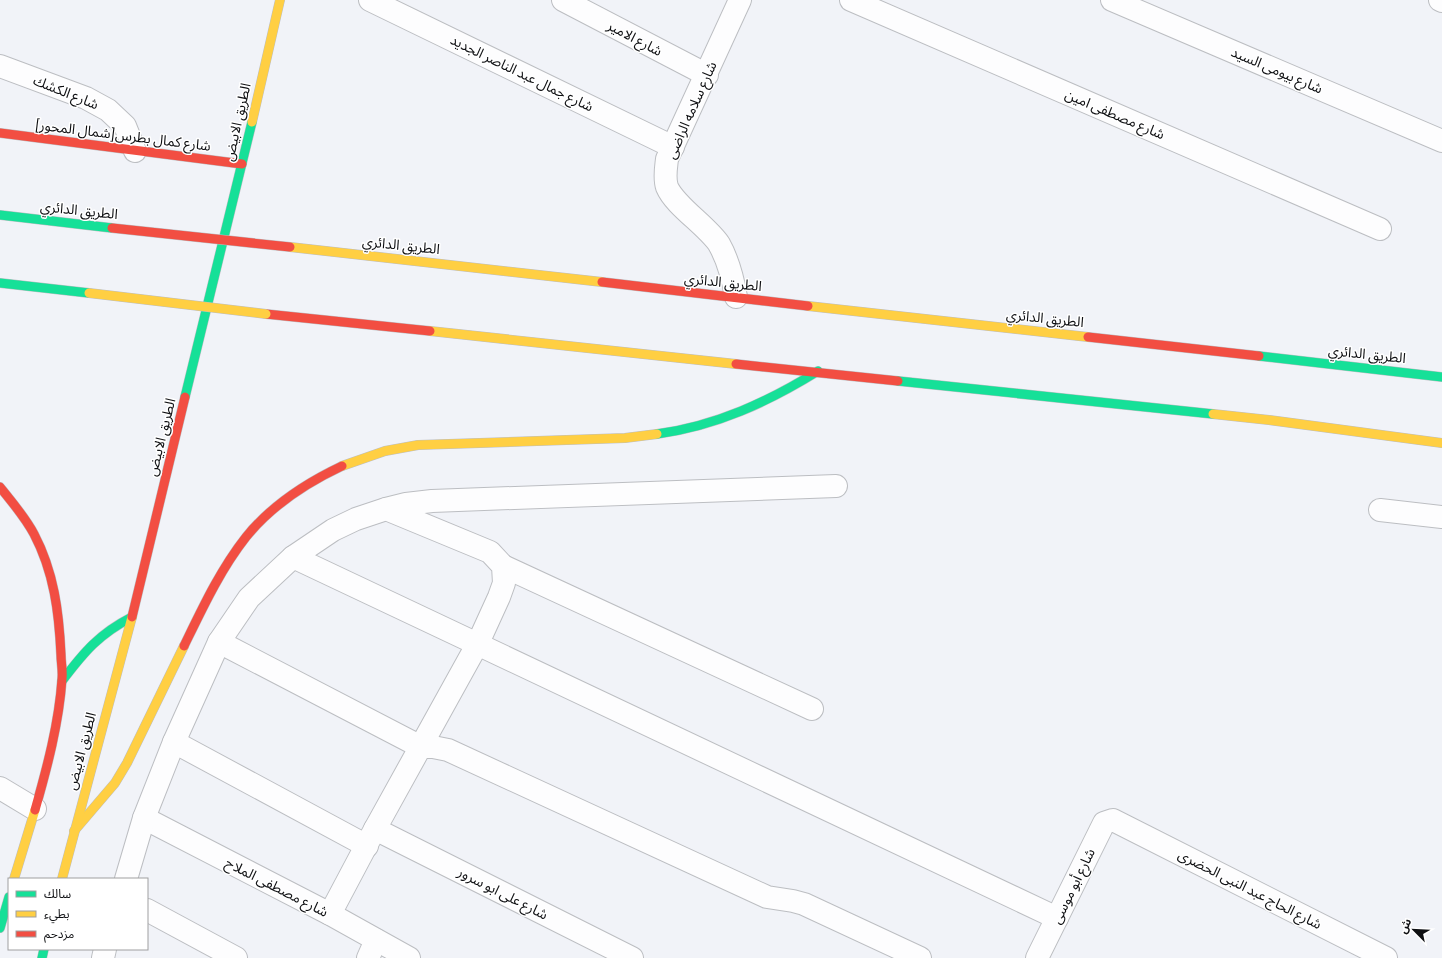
<svg xmlns="http://www.w3.org/2000/svg" width="1442" height="958" viewBox="0 0 1442 958" font-family="Literata,'Noto Sans Arabic',serif">
<style>
.lines{fill:none;stroke-linecap:round;stroke-linejoin:round}
.street-casing{stroke:#bcbec2;stroke-width:24}
.fast-casing{stroke:#bcbec2;stroke-width:10}
.slow-casing{stroke:#bcbec2;stroke-width:10}
.jam-casing{stroke:#bcbec2;stroke-width:10}
.street{stroke:#fdfdfe;stroke-width:22}
.fast{stroke:#16e098;stroke-width:9}
.slow{stroke:#ffcf43;stroke-width:9}
.jam{stroke:#f24e42;stroke-width:9}
.slow-bridge-casing{stroke:#bcbec2;stroke-width:10;stroke-linecap:butt}
.jam-bridge-casing{stroke:#bcbec2;stroke-width:10;stroke-linecap:butt}
.slow-bridge{stroke:#ffcf43;stroke-width:9}
.jam-bridge{stroke:#f24e42;stroke-width:9}
.labels{text-anchor:middle;stroke-width:3;stroke-linejoin:round;paint-order:stroke}
.street-label{font-size:14px;fill:#0e0f12;stroke:#fff}
</style>
<rect width="100%" height="100%" fill="#f1f3f8"/>
<g class="lines">
<defs>
<g id="street">
<path d="M370,0L673,147"/>
<path d="M563,0L707,75"/>
<path d="M851,0L1380,229"/>
<path d="M1112,0L1442,141"/>
<path d="M1440,0L1442,1"/>
<path d="M0,66L86,98L108,110L125,126L135,151"/>
<path d="M736,297C733,279 728,260 719,244C706,225 675,206 667,187C664,178 666,168 667,159L740,0"/>
<path d="M1380,510L1442,517"/>
<path d="M293,557L1057,918"/>
<path d="M503,566L812,709"/>
<path d="M219,642L421,747H433L448,750L767,897L793,901L804,904L920,958"/>
<path d="M174,742L367,846"/>
<path d="M0,788L35,809"/>
<path d="M144,818L330,914L409,958"/>
<path d="M375,829L632,958"/>
<path d="M126,879L144,818L174,742L219,642L249,598L293,557L333,530L356,519L386,509L406,504L432,501L836,486"/>
<path d="M147,910L236,958"/>
<path d="M330,914L375,829L478,643L499,597L504,583L503,566L490,552L386,509"/>
<path d="M103,958L105,949"/>
<path d="M368,958L376,940"/>
<path d="M1037,958L1104,823L1113,820L1386,958"/>
</g>
<g id="fast">
<path d="M0,215L112,228"/>
<path d="M0,283L89,293"/>
<path d="M1259,356L1442,377"/>
<path d="M898,381L1213,414"/>
<path d="M185,397L252,122"/>
<path d="M657,434C716,426 768,402 818,371"/>
<path d="M62,681C84,652 99,634 132,617"/>
<path d="M0,928L9,897"/>
<path d="M42,958L44,949"/>
</g>
<g id="slow">
<path d="M252,122L280,0"/>
<path d="M290,247L602,282"/>
<path d="M808,306L1088,337"/>
<path d="M430,331L736,364"/>
<path d="M1213,414L1269,420L1442,443"/>
<path d="M342,466L385,451L418,445L625,438L657,434"/>
<path d="M74,831L115,783L127,763L184,646"/>
<path d="M14,879L35,810"/>
<path d="M62,879L132,617"/>
</g>
<g id="jam">
<path d="M0,133L242,164"/>
<path d="M602,282L808,306"/>
<path d="M266,314L430,331"/>
<path d="M1088,337L1259,356"/>
<path d="M736,364L898,381"/>
<path d="M0,487C12,502 25,517 34,534C54,572 59,612 61,655C61,663 63,671 62,679C59,723 47,768 35,810"/>
<path d="M132,617L185,397"/>
<path d="M184,646C202,609 220,570 246,537C271,506 306,483 342,466"/>
</g>
</defs>
<!-- street casing -->
<use href="#street" class="street-casing"/>
<!-- fast casing -->
<use href="#fast" class="fast-casing"/>
<!-- slow casing -->
<use href="#slow" class="slow-casing"/>
<!-- jam casing -->
<use href="#jam" class="jam-casing"/>
<!-- street -->
<use href="#street" class="street"/>
<!-- fast -->
<use href="#fast" class="fast"/>
<!-- slow -->
<use href="#slow" class="slow"/>
<!-- jam -->
<use href="#jam" class="jam"/>
<defs>
<path id="slow-bridge" d="M89,293L266,314"/>
<path id="jam-bridge" d="M112,228L290,247"/>
</defs>
<!-- slow-bridge casing -->
<use href="#slow-bridge" class="slow-bridge-casing"/>
<!-- jam-bridge casing -->
<use href="#jam-bridge" class="jam-bridge-casing"/>
<!-- slow-bridge -->
<use href="#slow-bridge" class="slow-bridge"/>
<!-- jam-bridge -->
<use href="#jam-bridge" class="jam-bridge"/>
</g>
<g class="labels">
<!-- street labels -->
<g class="street-label">
<text transform="translate(635 38) rotate(28)" y="5">شارع الامير</text>
<text transform="translate(1277 70) rotate(23)" y="5">شارع بيومى السيد</text>
<text transform="translate(522 73) rotate(26)" y="5">شارع جمال عبد الناصر الجديد</text>
<text transform="translate(66 92) rotate(22)" y="5">شارع الكشك</text>
<text transform="translate(691 110) rotate(-66)" y="5">شارع سلامه الراضى</text>
<text transform="translate(1115 114) rotate(23)" y="5">شارع مصطفى امين</text>
<text transform="translate(237 122) rotate(-77)" y="5">الطريق الابيض</text>
<text transform="translate(123 135) rotate(7)" y="5">شارع كمال بطرس[شمال المحور]</text>
<text transform="translate(79 210) rotate(6)" y="5">الطريق الدائري</text>
<text transform="translate(401 245) rotate(6)" y="5">الطريق الدائري</text>
<text transform="translate(723 282) rotate(6)" y="5">الطريق الدائري</text>
<text transform="translate(1045 318) rotate(6)" y="5">الطريق الدائري</text>
<text transform="translate(1367 354) rotate(6)" y="5">الطريق الدائري</text>
<text transform="translate(161 437) rotate(-76)" y="5">الطريق الابيض</text>
<text transform="translate(81 751) rotate(-75)" y="5">الطريق الابيض</text>
<text transform="translate(1073 886) rotate(-64)" y="5">شارع أبو موسى</text>
<text transform="translate(277 887) rotate(27)" y="5">شارع مصطفى الملاح</text>
<text transform="translate(1250 889) rotate(27)" y="5">شارع الحاج عبد النبى الحضرى</text>
<text transform="translate(503 893) rotate(27)" y="5">شارع على ابو سرور</text>
</g>
</g>
<!-- legend -->
<rect x="8" y="878" width="140" height="72" fill="#ffffff" stroke="#9f9fa0"/>
<rect x="16" y="891" width="20" height="6" fill="#16e098" stroke="#9f9fa0"/>
<text x="44" y="898" font-size="12" fill="#0e0f12">سالك</text>
<rect x="16" y="911" width="20" height="6" fill="#ffcf43" stroke="#9f9fa0"/>
<text x="44" y="918" font-size="12" fill="#0e0f12">بطيء</text>
<rect x="16" y="931" width="20" height="6" fill="#f24e42" stroke="#9f9fa0"/>
<text x="44" y="938" font-size="12" fill="#0e0f12">مزدحم</text>
<!-- north arrow -->
<g transform="translate(1414 930) rotate(294)" stroke="#ffffff" stroke-width="3" paint-order="stroke">
<path d="M0-3L7 15L0 10L-7 15Z" fill="#0e0f12"/>
<text y="-6" font-size="11" font-weight="bold" text-anchor="middle" fill="#0e0f12">ش</text>
</g>
</svg>
